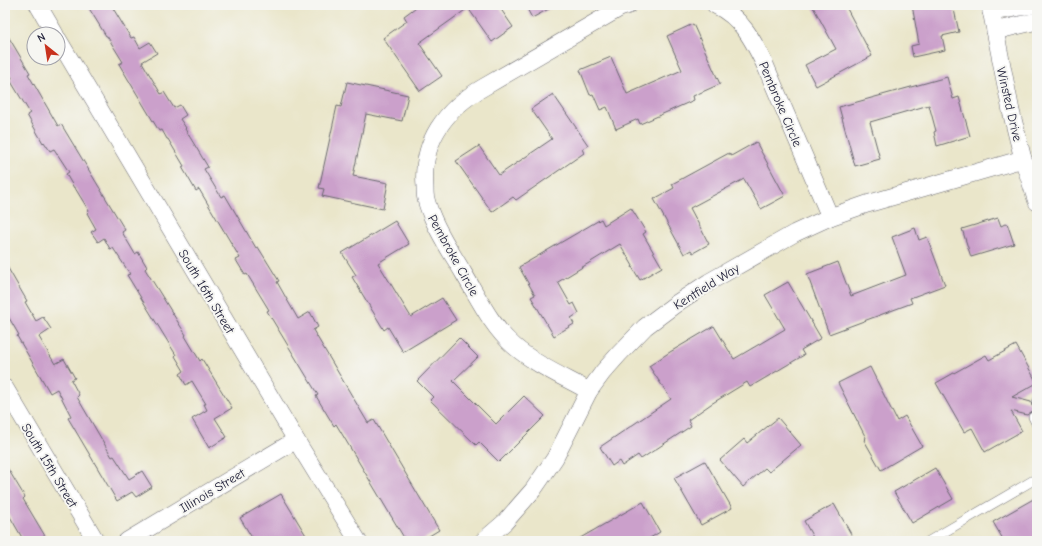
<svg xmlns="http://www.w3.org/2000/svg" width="1042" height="546" viewBox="0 0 1042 546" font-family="'Comic Neue',sans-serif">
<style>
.building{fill:#cba0cb}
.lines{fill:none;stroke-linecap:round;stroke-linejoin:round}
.service-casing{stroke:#68676d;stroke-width:10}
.minor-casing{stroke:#68676d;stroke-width:18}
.service{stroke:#fff;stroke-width:9}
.minor{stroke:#fff;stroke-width:17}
.labels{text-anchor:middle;stroke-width:4;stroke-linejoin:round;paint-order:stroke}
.street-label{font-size:13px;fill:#22223b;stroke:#f6f6f2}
</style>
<rect width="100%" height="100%" fill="#f6f6f2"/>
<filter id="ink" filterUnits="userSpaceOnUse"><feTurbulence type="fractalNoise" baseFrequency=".025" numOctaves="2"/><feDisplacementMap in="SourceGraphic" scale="8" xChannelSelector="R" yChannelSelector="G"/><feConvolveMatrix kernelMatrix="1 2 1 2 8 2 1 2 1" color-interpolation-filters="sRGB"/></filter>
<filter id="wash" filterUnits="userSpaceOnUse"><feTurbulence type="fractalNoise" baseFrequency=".012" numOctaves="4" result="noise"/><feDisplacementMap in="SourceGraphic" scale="16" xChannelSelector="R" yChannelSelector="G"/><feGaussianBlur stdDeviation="0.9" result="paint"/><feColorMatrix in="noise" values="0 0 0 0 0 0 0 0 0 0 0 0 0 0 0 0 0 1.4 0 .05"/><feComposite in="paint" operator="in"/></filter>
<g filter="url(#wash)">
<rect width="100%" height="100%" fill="#eae6ca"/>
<g id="blocks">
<!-- building -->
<g class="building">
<path d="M87,5H111L131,38L134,37L140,48L150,42L157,53L142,62L161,94L164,92L174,108L180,105L186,115L180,119L186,128L185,129L208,167L204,169L221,197L225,195L256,248L258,247L279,281L277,282L298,319L310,312L318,327L313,330L368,423L374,420L439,530L421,541H406L336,424L334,426L316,396L318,395L267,311L269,310L247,274L245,275L236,260L240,258L199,189L196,191L182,167L184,166L168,139H167L162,130L159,131L119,64L123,62L107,36H106Z"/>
<path d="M419,5H498L513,27L492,42L468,8L419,43L442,76L420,91L383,38L407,21L404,16Z"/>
<path d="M525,5H556L532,18Z"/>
<path d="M812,5H845L872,56L816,86L805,65L836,49Z"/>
<path d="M912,5H953L959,32L942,36L945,50L913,57L911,46L919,44Z"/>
<path d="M693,24L720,84L693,96L694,100L640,124L638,119L616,129L607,107L600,110L593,94L590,95L580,70L611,57L627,94L682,70L667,36Z"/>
<path d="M5,31L30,73L28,74L58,126L61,124L125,230L122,232L135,254L138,252L147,267L145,269L186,335L185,336L200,361L202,359L232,408L215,418L227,437L209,448L192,419L207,410L204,404H206L192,381L186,385L180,374L184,371L175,356L176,355L127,275L130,274L113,248L110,249L104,238L98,242L91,232L96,229L87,213L89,211L75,188H74L66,174L69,172L54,149L50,151L44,142L43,143L27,115L30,113L10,80L12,78L5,66Z"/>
<path d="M947,77L953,99L959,97L970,136L937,146L934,132L936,131L929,105L870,122L880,159L855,166L839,107Z"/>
<path d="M347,82L408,95L402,121L366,114L353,176L388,183L383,209L322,196L324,189L319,188L337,106L341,107Z"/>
<path d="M553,94L588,145L582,149L584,153L516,200L513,197L492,212L456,161L479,146L499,175L552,139L531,109Z"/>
<path d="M756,142L785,196L761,209L744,179L690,208L709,244L693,253L691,250L684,254L654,199L674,188L672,184L729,153L731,156Z"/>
<path d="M631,208L646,232L643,234L662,267L640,280L632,267L633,266L620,244L558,282L571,305L574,303L579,313L571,318L574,324L554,336L531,297L535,295L519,267L601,219L604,225Z"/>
<path d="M998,218L1001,226L1007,223L1014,244L971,257L962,229Z"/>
<path d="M395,221L409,244L378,263L411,317L442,298L456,320L403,352L388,327L384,330L352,277L356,275L342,253Z"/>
<path d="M915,228L919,240L927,237L945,285L910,298L912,303L829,334L807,274L838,262L851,296L906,275L892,237Z"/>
<path d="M5,263L27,301L25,302L36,321L43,317L51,329L39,337L55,364L64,359L75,378L71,380L79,395L77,397L112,457L114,456L129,479L142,471L152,487L136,497L132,492L117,501L68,418L71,416L57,389L50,393L17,336L19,335L5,311Z"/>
<path d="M788,282L821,338L801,350L804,355L750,387L747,382L711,404L688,420L691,426L641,459L638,455L622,466L619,461L612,466L600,447L671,399L649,366L670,352L714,326L734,359L785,329L765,295Z"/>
<path d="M459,338L478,357L453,381L496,424L524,396L545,416L499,462L479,442L476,445L430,400L433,397L417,381Z"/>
<path d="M1016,345L1037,383L1012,397L1031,402L1032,406L1037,409V413L1034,411L1031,412L1027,415L1011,411L1022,431L985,452L972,428L964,432L936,383L986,355L989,360Z"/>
<path d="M870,367L897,421L905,416L922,446L881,470L864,440L866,438L838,383Z"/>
<path d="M778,418L801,445L769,472L765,468L743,487L720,460L744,439L747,443Z"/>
<path d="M705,461L732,508L701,525L674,478Z"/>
<path d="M5,464L25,497L23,499L48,541H24L5,508Z"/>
<path d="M935,468L953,499L912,523L894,492Z"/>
<path d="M281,494L307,537L300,541H254L240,518Z"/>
<path d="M1037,497V541H1004L993,522Z"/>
<path d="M643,502L660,532L645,541H575Z"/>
<path d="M834,504L855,541H815L804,521Z"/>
</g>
</g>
</g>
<g filter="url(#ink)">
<use href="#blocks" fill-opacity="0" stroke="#68676d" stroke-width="1"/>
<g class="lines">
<defs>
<g id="service">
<path d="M1037,403V402"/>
<path d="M1033,417L1037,425"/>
<path d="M929,541L1037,478"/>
</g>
<g id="minor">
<path d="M38,5L55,34"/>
<path d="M715,5C742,17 754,42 766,67L830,217"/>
<path d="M990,5L1011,111L1023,159L1037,202"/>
<path d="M991,12L1032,5"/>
<path d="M995,31L1037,21"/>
<path d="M58,39L296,440L358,541"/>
<path d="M5,388L96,541"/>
<path d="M589,391C564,377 536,365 514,346C492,327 479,299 464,274C453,255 439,235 431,214C429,209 427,204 426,199C425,196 425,191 425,187C421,142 445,109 484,87L620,8L629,5"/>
<path d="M127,541L296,440"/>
<path d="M483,541L505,522L533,490L555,458L589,391L603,372L619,354L645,327L677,303L709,282L795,233L830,217L867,204L1023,159"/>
</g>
</defs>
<!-- service casing -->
<use href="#service" class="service-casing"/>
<!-- minor casing -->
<use href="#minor" class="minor-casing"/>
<!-- service -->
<use href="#service" class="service"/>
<!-- minor -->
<use href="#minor" class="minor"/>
</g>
</g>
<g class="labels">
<!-- street labels -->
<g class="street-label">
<text transform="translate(781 104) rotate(67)" y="5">Pembroke Circle</text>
<text transform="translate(1010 104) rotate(77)" y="5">Winsted Drive</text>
<text transform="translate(454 255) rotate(61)" y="5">Pembroke Circle</text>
<text transform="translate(706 286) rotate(-32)" y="5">Kentfield Way</text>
<text transform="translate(207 291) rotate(59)" y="5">South 16th Street</text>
<text transform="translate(50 465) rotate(59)" y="5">South 15th Street</text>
<text transform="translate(212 490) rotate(-31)" y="5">Illinois Street</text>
</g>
</g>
<!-- margin -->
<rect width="1042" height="546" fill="none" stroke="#f6f6f2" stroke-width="20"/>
<!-- north arrow -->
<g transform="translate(46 46) rotate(330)"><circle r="19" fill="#f6f6f2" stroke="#a1a1a9"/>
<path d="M0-3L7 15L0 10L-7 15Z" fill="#c8321e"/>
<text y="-6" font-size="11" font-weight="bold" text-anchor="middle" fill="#22223b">N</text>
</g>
</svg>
